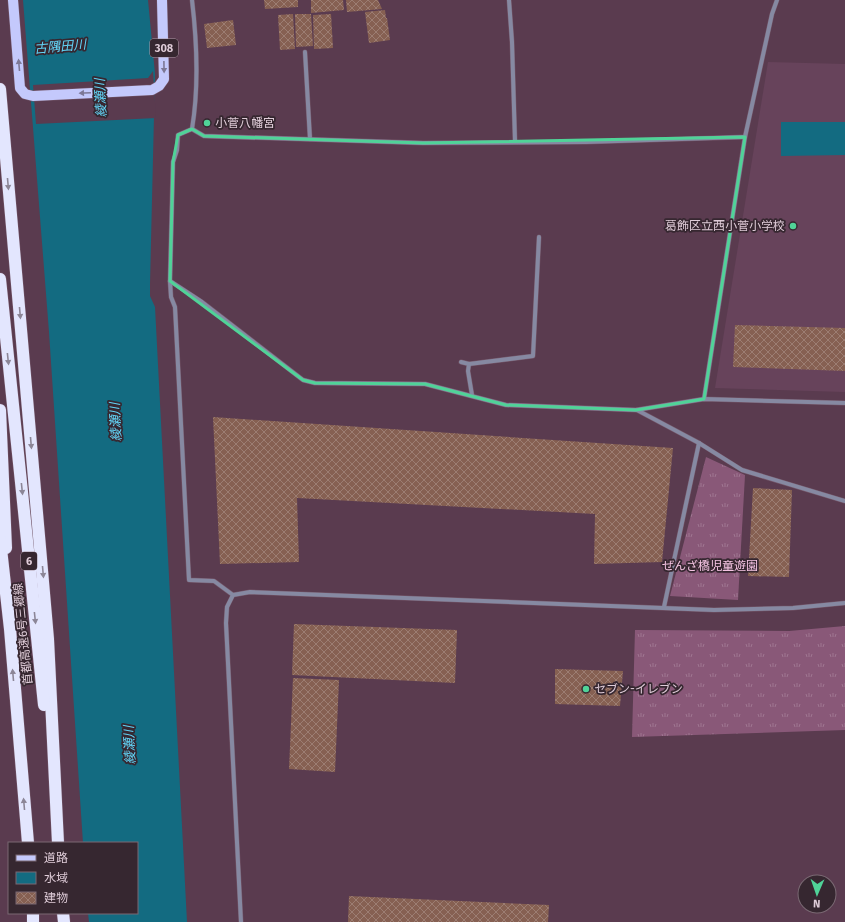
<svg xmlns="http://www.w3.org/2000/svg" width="845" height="922" viewBox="0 0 845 922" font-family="'Fira Sans','Noto Sans JP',sans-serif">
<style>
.built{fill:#67435b}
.grass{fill:url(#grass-tufts)}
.water{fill:#136b81}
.pier{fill:#5a3b4f}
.building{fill:url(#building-cross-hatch)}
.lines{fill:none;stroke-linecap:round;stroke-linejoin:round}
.street-casing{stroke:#75586a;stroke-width:5}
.primary-casing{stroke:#75586a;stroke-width:11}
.highway-casing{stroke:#75586a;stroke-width:13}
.street{stroke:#8689a2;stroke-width:4}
.primary{stroke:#c4c9fc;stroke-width:10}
.highway{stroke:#e3e6fe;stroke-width:12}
.oneway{fill:#7d7896}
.oneway2{fill:#8c8697}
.marked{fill:none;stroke:#50d398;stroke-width:3;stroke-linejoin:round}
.poi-dot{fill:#50d398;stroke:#362730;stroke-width:1.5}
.labels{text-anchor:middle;stroke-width:3.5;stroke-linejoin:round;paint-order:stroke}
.shield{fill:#362730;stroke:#ac9aa6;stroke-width:1}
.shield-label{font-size:11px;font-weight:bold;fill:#dfccd8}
.poi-label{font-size:12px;fill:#dfccd8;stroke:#362730;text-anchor:start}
.park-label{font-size:12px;fill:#f6c5e4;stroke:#362730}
.street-label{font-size:12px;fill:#dfccd8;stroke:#362730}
.water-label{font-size:13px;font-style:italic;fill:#62d5f7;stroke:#362730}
</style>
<defs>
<pattern id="grass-tufts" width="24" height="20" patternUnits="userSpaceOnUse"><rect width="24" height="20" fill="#895878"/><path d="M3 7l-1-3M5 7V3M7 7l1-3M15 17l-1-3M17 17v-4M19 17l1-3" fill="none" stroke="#9f7691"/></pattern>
<pattern id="building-cross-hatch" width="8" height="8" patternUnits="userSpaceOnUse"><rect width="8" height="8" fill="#866052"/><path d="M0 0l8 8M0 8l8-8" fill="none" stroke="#9c7d72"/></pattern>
</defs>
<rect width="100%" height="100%" fill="#5a3b4f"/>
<!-- built -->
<path class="built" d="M768,62L845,64V392L715,388Z"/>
<!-- grass -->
<g class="grass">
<path d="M706,457L745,475L738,600L670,596Z"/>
<path d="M845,626V730L632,737L635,630L789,631Z"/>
</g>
<!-- water -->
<g class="water">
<path d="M23,0H148L155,74L150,284V296L155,307L187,922H89L88,913H137V843H83L49,332Z"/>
<path d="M781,122H845V155L781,156Z"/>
</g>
<!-- pier -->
<path class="pier" d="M153,71L156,118L36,124L33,85L148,78Z"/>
<!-- building -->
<g class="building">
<path d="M264,0H298V7L265,9Z"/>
<path d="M311,0H343L344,10L311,13Z"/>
<path d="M346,0H378L382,9L347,12Z"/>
<path d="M385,10L386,18H387L390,40L369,43L365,12Z"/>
<path d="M293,14L295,49L280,50L278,15Z"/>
<path d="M295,14H311L313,46L296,47Z"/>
<path d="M331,14L333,48L314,49L313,15Z"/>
<path d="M233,20L236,45L207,48L204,24Z"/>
<path d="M735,325L845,328V371L733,367Z"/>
<path d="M213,417L673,448L662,562L594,564L595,514L297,498L299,562L220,564Z"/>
<path d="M753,488L792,490L789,577L748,576Z"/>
<path d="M294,624L457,630L455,683L292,675Z"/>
<path d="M555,669L623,671L620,706L555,704Z"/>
<path d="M293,678L339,680L335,772L289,769Z"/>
<path d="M349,896L549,905L548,922H348Z"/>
</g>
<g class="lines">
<defs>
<g id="street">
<path d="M192,0C197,42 199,87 192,129L178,135L177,150L173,162L170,281L171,297L175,307L189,580L214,581L233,595"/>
<path d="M509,0L512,42L515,141"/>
<path d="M305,52L310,139"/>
<path d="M192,129L204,136L423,143L586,142L745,137"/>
<path d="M170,281L202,302L303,380L315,383L425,384L506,405L636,410L704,399L845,403"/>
<path d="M461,362L469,364L468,371L472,395"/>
<path d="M469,364L533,356L539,237"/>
<path d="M704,399L745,137L772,14L777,0"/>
<path d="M637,410L699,443L742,470L845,501"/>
<path d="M664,607L699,443"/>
<path d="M241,922L226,623L227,607L233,595L250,592L714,610L793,608L845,603"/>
</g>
<path id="primary" d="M13,0L20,88L25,94L33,96L152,90L159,86L164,79L162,0"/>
<g id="highway">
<path d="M0,89L48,639L58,843"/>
<path d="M0,279L44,705"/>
<path d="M0,410L6,548"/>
<path d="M0,540L10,629L28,843"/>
<path d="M33,913V922"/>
<path d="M63,913L64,922"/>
</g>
</defs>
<!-- street casing -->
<use href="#street" class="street-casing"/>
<!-- primary casing -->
<use href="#primary" class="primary-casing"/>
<!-- highway casing -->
<use href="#highway" class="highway-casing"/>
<!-- street -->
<use href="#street" class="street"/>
<!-- primary -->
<use href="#primary" class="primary"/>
<!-- highway -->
<use href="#highway" class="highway"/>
</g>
<!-- one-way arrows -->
<defs><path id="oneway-solid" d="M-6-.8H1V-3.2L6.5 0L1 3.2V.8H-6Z"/></defs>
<g class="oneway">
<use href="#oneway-solid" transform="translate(19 65) rotate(-95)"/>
<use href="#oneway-solid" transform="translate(164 67) rotate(89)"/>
<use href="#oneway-solid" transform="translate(85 93) rotate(177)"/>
</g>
<g class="oneway2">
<use href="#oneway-solid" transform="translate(8 184) rotate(85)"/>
<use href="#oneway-solid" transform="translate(20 313) rotate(85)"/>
<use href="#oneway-solid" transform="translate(8 359) rotate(84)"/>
<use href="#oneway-solid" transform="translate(31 443) rotate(85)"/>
<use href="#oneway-solid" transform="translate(22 489) rotate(84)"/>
<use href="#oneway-solid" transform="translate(43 572) rotate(85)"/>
<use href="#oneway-solid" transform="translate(35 618) rotate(84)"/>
<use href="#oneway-solid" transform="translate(13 675) rotate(-95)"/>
<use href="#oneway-solid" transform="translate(24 804) rotate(-95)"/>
</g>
<!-- marked area -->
<path class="marked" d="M192,129L204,136L423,143L745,137L704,399L636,410L506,405L425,384L315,383L303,380L170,281L173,162L178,135Z"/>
<!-- markers -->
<g class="poi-dot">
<circle cx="207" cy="123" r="4"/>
<circle cx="793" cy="226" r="4"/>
<circle cx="586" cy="689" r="4"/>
</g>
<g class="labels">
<!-- shield labels -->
<g class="shield">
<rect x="150" y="39" width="28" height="18" rx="3"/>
<rect x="21" y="552" width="16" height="18" rx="3"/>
</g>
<g class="shield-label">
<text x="164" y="52">308</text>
<text x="29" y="565">6</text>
</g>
<!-- poi labels -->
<g class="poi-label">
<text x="215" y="127">小菅八幡宮</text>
<text x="785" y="230" text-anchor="end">葛飾区立西小菅小学校</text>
<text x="594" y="693">セブン-イレブン</text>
</g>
<!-- park labels -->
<g class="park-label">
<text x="710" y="570">ぜんざ橋児童遊園</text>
</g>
<!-- street labels -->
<g class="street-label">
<text transform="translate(23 634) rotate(-96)" y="4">首都高速6号三郷線</text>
</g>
<!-- water labels -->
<g class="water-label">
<text transform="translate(60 46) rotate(-5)" y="5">古隅田川</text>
<text transform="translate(100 98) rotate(-93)" y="5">綾瀬川</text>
<text transform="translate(115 422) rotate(-93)" y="5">綾瀬川</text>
<text transform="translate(129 745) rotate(-93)" y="5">綾瀬川</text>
</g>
</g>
<!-- legend -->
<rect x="8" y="842" width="130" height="72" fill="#362730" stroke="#7a6973"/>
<rect x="16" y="855" width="20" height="6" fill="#c4c9fc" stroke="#7a6973"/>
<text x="44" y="862" font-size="12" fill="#dfccd8">道路</text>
<rect x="16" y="872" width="20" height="12" fill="#136b81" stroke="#7a6973"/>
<text x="44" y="882" font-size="12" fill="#dfccd8">水域</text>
<rect x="16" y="892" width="20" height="12" fill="url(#building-cross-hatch)" stroke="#7a6973"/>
<text x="44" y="902" font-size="12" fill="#dfccd8">建物</text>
<!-- north arrow -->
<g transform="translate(817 894) rotate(182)"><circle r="19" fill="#362730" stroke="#7a6973"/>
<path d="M0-3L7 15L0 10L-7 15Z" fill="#50d398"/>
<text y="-6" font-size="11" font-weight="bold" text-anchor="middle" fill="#dfccd8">N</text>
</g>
</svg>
